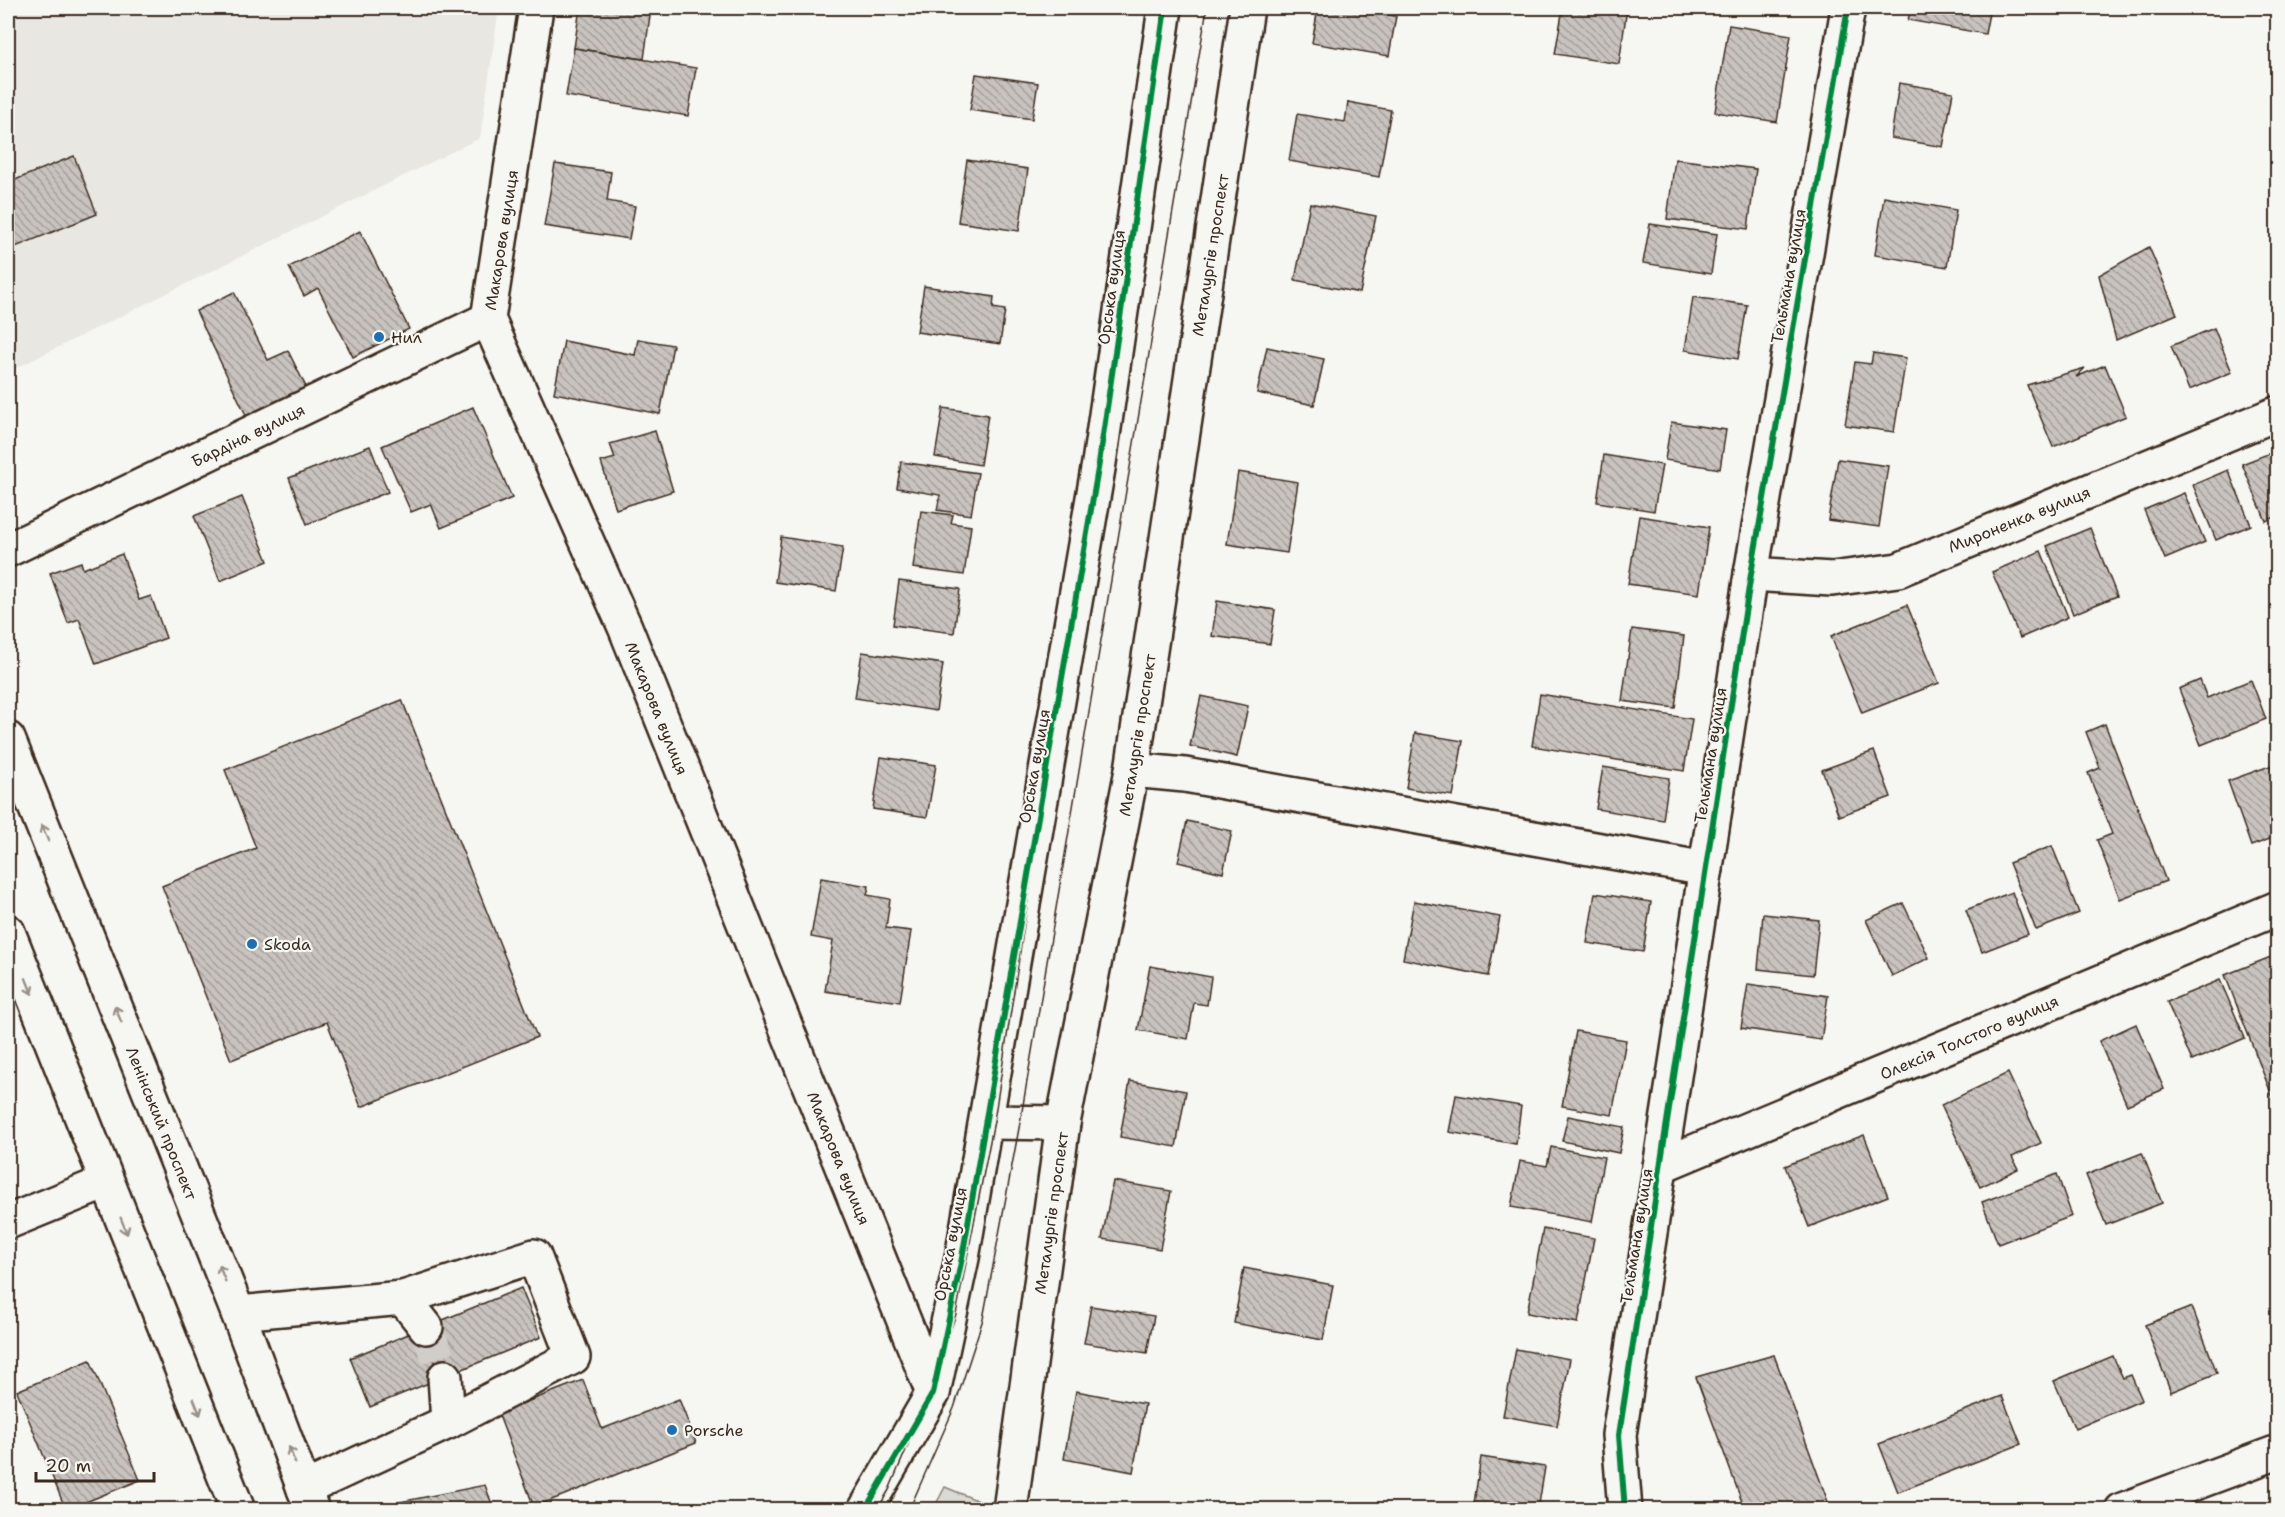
<svg xmlns="http://www.w3.org/2000/svg" width="2285" height="1517" viewBox="0 0 2285 1517" font-family="'Shantell Sans',sans-serif">
<style>
.built{fill:#e8e7e2}
.grass{fill:url(#grass-tufts);stroke:#8a8278;stroke-width:1.5}
.building{fill:url(#building-back-hatch);stroke:#3b2a1e;stroke-width:1.5}
.lines{fill:none;stroke-linecap:round;stroke-linejoin:round}
.minor-tunnel{stroke:#d1cdc8;stroke-width:33;stroke-dasharray:33 16;stroke-linecap:butt}
.minor-casing{stroke:#3b2a1e;stroke-width:38}
.major-casing{stroke:#3b2a1e;stroke-width:38}
.minor{stroke:#f6f6f2;stroke-width:33}
.major{stroke:#f6f6f2;stroke-width:33}
.tram{stroke:#3b2a1e;stroke-width:1.5}
.cycleway-casing{stroke:#f6f6f2;stroke-width:10}
.cycleway{stroke:#00873e;stroke-width:6}
.oneway{stroke:#989088}
.poi-dot{fill:#1f6fb2;stroke:#f6f6f2;stroke-width:2}
.labels{text-anchor:middle;stroke-width:4.5;stroke-linejoin:round;paint-order:stroke}
.street-label{font-size:16px;fill:#3b2a1e;stroke:#f6f6f2}
.poi-label{font-size:16px;fill:#3b2a1e;stroke:#f6f6f2;text-anchor:start}
</style>
<defs>
<pattern id="grass-tufts" width="24" height="20" patternUnits="userSpaceOnUse" patternTransform="scale(1.5)"><rect width="24" height="20" fill="#dad9d3"/><path d="M3 7l-1-3M5 7V3M7 7l1-3M15 17l-1-3M17 17v-4M19 17l1-3" fill="none" stroke="#bcbab5"/></pattern>
<pattern id="building-back-hatch" width="6" height="6" patternUnits="userSpaceOnUse" patternTransform="scale(1.5)"><rect width="6" height="6" fill="#c8c3be"/><path d="M-1 5l2 2M0 0l6 6M5-1l2 2" fill="none" stroke="#a49f9a"/></pattern>
</defs>
<rect width="100%" height="100%" fill="#f6f6f2"/>
<filter id="ink" filterUnits="userSpaceOnUse"><feTurbulence type="fractalNoise" baseFrequency=".0167" numOctaves="2"/><feDisplacementMap in="SourceGraphic" scale="12" xChannelSelector="R" yChannelSelector="G"/><feConvolveMatrix kernelMatrix="1 2 1 2 8 2 1 2 1" color-interpolation-filters="sRGB"/></filter>
<g filter="url(#ink)">
<!-- built -->
<path class="built" d="M8,8H499L480,138L8,372Z"/>
<!-- grass -->
<path class="grass" d="M945,1487L998,1509L933,1510Z"/>
<!-- building -->
<g class="building">
<path d="M580,8H651L644,59L574,48Z"/>
<path d="M1318,8H1346L1396,16L1389,56L1312,43Z"/>
<path d="M1563,8H1627L1619,64L1555,54Z"/>
<path d="M1911,8H1990L1985,34L1908,20Z"/>
<path d="M1729,25L1791,35L1777,122L1715,112Z"/>
<path d="M574,48L696,68L688,116L566,96Z"/>
<path d="M976,74L1038,83L1032,119L970,110Z"/>
<path d="M1899,83L1953,92L1943,147L1891,138Z"/>
<path d="M1348,102L1391,110L1379,177L1289,161L1297,114L1345,122Z"/>
<path d="M74,156L97,214L8,250V160L15,180Z"/>
<path d="M1675,159L1756,169L1748,229L1667,219Z"/>
<path d="M967,160L1028,169L1019,231L958,222Z"/>
<path d="M555,164L611,172L607,201L635,206L629,239L544,226Z"/>
<path d="M1884,197L1956,210L1947,267L1875,255Z"/>
<path d="M1310,203L1376,216L1360,293L1295,280Z"/>
<path d="M1650,224L1717,234L1711,274L1643,263Z"/>
<path d="M360,231L409,329L353,357L318,288L304,296L289,267Z"/>
<path d="M2149,247L2177,314L2116,340L2099,275Z"/>
<path d="M924,286L994,297L993,308L1005,310L1000,344L917,332Z"/>
<path d="M234,292L268,360L288,351L306,387L247,417L196,311Z"/>
<path d="M1693,297L1747,305L1738,359L1685,350Z"/>
<path d="M2214,328L2232,372L2189,390L2171,346Z"/>
<path d="M638,339L673,345L660,414L554,393L564,341L635,355Z"/>
<path d="M1267,347L1324,359L1314,405L1257,393Z"/>
<path d="M1873,353L1906,358L1894,432L1845,425L1855,362L1871,364Z"/>
<path d="M2105,365L2126,416L2053,447L2027,385L2085,368L2076,377Z"/>
<path d="M473,407L512,498L441,528L431,504L411,512L382,446Z"/>
<path d="M943,408L988,415L980,465L935,457Z"/>
<path d="M1671,422L1726,430L1720,469L1665,460Z"/>
<path d="M655,431L673,491L616,509L601,462L615,458L610,444Z"/>
<path d="M370,446L388,492L307,524L289,478Z"/>
<path d="M2278,450V516L2266,521L2242,464Z"/>
<path d="M1604,455L1662,465L1654,511L1597,502Z"/>
<path d="M1838,459L1888,466L1879,527L1828,520Z"/>
<path d="M901,462L978,473L971,515L937,510L940,495L897,488Z"/>
<path d="M2228,470L2251,525L2216,540L2193,485Z"/>
<path d="M1238,472L1298,482L1287,553L1227,544Z"/>
<path d="M2184,493L2205,542L2165,559L2144,510Z"/>
<path d="M242,497L268,561L220,581L194,516Z"/>
<path d="M921,511L953,515L951,523L971,526L964,575L913,568Z"/>
<path d="M1639,516L1709,527L1699,594L1628,584Z"/>
<path d="M2090,528L2117,596L2073,614L2047,546Z"/>
<path d="M781,537L843,547L836,591L775,582Z"/>
<path d="M2041,551L2068,617L2020,638L1992,572Z"/>
<path d="M122,554L139,600L151,596L166,638L96,664L79,619L68,623L50,573L81,562L83,569Z"/>
<path d="M899,581L960,589L954,633L893,625Z"/>
<path d="M1217,601L1275,610L1270,644L1212,636Z"/>
<path d="M1907,605L1939,683L1862,713L1831,636Z"/>
<path d="M1632,629L1684,636L1675,708L1622,701Z"/>
<path d="M862,652L943,664L936,711L855,698Z"/>
<path d="M2200,680L2207,698L2251,680L2266,719L2201,745L2179,689Z"/>
<path d="M1540,694L1692,719L1684,771L1532,746Z"/>
<path d="M1201,696L1248,706L1237,757L1190,746Z"/>
<path d="M402,700L537,1037L361,1107L327,1022L231,1060L162,886L256,848L225,770Z"/>
<path d="M2105,724L2166,881L2120,899L2097,840L2112,834L2088,773L2100,768L2086,732Z"/>
<path d="M1415,733L1463,741L1453,796L1406,788Z"/>
<path d="M1874,751L1891,797L1839,816L1822,770Z"/>
<path d="M881,757L936,765L927,817L873,809Z"/>
<path d="M2278,763V836L2251,846L2228,781Z"/>
<path d="M1603,767L1669,778L1663,820L1596,809Z"/>
<path d="M1187,821L1232,831L1223,873L1178,862Z"/>
<path d="M2052,846L2079,913L2036,930L2009,863Z"/>
<path d="M821,878L869,886L867,895L890,899L886,928L911,931L900,1002L825,991L833,941L811,937Z"/>
<path d="M2012,892L2028,934L1982,952L1966,910Z"/>
<path d="M1595,893L1651,902L1643,952L1587,943Z"/>
<path d="M1414,901L1500,917L1488,976L1403,959Z"/>
<path d="M1903,903L1929,958L1892,976L1866,920Z"/>
<path d="M1763,914L1819,920L1813,975L1758,969Z"/>
<path d="M2276,955L2278,959V1111L2225,975Z"/>
<path d="M1150,966L1211,977L1207,1005L1194,1003L1188,1039L1138,1030Z"/>
<path d="M2220,980L2245,1038L2192,1061L2167,1002Z"/>
<path d="M1748,984L1828,996L1821,1040L1741,1028Z"/>
<path d="M2136,1024L2164,1089L2127,1105L2099,1041Z"/>
<path d="M1576,1031L1626,1040L1612,1115L1562,1106Z"/>
<path d="M2008,1073L2041,1143L2012,1157L2018,1169L1980,1187L1941,1105Z"/>
<path d="M1130,1081L1186,1091L1176,1147L1120,1137Z"/>
<path d="M1456,1095L1521,1106L1516,1144L1449,1132Z"/>
<path d="M1568,1116L1624,1127L1619,1153L1562,1141Z"/>
<path d="M1864,1135L1888,1196L1809,1227L1785,1166Z"/>
<path d="M1551,1147L1604,1157L1592,1222L1511,1207L1520,1161L1547,1166Z"/>
<path d="M2142,1153L2162,1203L2106,1225L2086,1175Z"/>
<path d="M2057,1174L2072,1216L1998,1244L1982,1202Z"/>
<path d="M1113,1181L1171,1191L1160,1249L1102,1239Z"/>
<path d="M1543,1229L1594,1238L1578,1323L1527,1313Z"/>
<path d="M1244,1268L1333,1285L1323,1340L1234,1323Z"/>
<path d="M521,1288L541,1337L370,1407L350,1358Z"/>
<path d="M1091,1306L1154,1316L1147,1353L1084,1343Z"/>
<path d="M2192,1307L2217,1373L2171,1392L2145,1325Z"/>
<path d="M1516,1349L1570,1359L1557,1426L1503,1416Z"/>
<path d="M1774,1355L1831,1510H1745L1696,1377Z"/>
<path d="M2113,1356L2123,1378L2131,1375L2142,1400L2075,1429L2054,1381Z"/>
<path d="M90,1360L140,1480L66,1510L17,1391Z"/>
<path d="M583,1380L602,1429L679,1399L696,1443L534,1507L498,1413Z"/>
<path d="M1076,1391L1145,1404L1133,1472L1064,1459Z"/>
<path d="M2002,1396L2021,1444L1898,1492L1879,1444Z"/>
<path d="M1481,1457L1545,1467L1538,1510H1473Z"/>
<path d="M485,1485L494,1510L365,1509Z"/>
</g>
<g class="lines">
<!-- minor-tunnel -->
<path class="minor-tunnel" d="M426,1327L445,1377"/>
<defs>
<g id="minor">
<path d="M536,8L488,319L625,627L933,1393"/>
<path d="M8,550L488,319"/>
<path d="M1751,574L1832,579L1898,570L2278,413"/>
<path d="M1132,770L1185,775L1706,869"/>
<path d="M987,1122L1063,1123"/>
<path d="M1660,1166L2278,908"/>
<path d="M8,1222L106,1182"/>
<path d="M403,1298L426,1327"/>
<path d="M238,1313L403,1298L534,1256L573,1357L448,1422L304,1489"/>
<path d="M445,1377L448,1422"/>
<path d="M865,1510L933,1393L962,1258L1099,463L1165,8"/>
<path d="M1010,1510L1063,1123L1132,770L1247,8"/>
<path d="M1625,1510L1619,1435L1751,574L1848,8"/>
</g>
<g id="major">
<path d="M8,739L238,1313L312,1510"/>
<path d="M8,932L238,1510"/>
<path d="M2122,1510L2278,1452"/>
</g>
</defs>
<!-- minor casing -->
<use href="#minor" class="minor-casing"/>
<!-- major casing -->
<use href="#major" class="major-casing"/>
<!-- minor -->
<use href="#minor" class="minor"/>
<!-- major -->
<use href="#major" class="major"/>
<!-- tram -->
<g class="tram">
<path d="M877,1510L889,1490L928,1398L956,1314L994,1121L1165,8"/>
<path d="M909,1510L954,1408L983,1319L1020,1123L1207,8"/>
</g>
<defs>
<g id="cycleway">
<path d="M865,1510L933,1393L962,1258L1099,463L1165,8"/>
<path d="M1625,1510L1619,1435L1751,574L1848,8"/>
</g>
</defs>
<!-- cycleway casing -->
<use href="#cycleway" class="cycleway-casing"/>
<!-- cycleway -->
<use href="#cycleway" class="cycleway"/>
</g>
<!-- one-way arrows -->
<defs><path id="oneway-shaft" d="M-6 0H5M1.5-3L5.5 0L1.5 3" fill="none" stroke-width="1.6" stroke-linecap="round" stroke-linejoin="round" transform="scale(1.5)"/></defs>
<g class="oneway">
<use href="#oneway-shaft" transform="translate(45 833) rotate(-112)"/>
<use href="#oneway-shaft" transform="translate(29 986) rotate(68)"/>
<use href="#oneway-shaft" transform="translate(118 1014) rotate(-112)"/>
<use href="#oneway-shaft" transform="translate(124 1226) rotate(68)"/>
<use href="#oneway-shaft" transform="translate(222 1273) rotate(-112)"/>
<use href="#oneway-shaft" transform="translate(197 1407) rotate(68)"/>
<use href="#oneway-shaft" transform="translate(292 1455) rotate(-111)"/>
</g>
</g>
<!-- markers -->
<g class="poi-dot">
<circle cx="379" cy="337" r="6"/>
<circle cx="252" cy="944" r="6"/>
<circle cx="672" cy="1430" r="6"/>
</g>
<g class="labels">
<!-- street labels -->
<g class="street-label">
<text transform="translate(501 240) rotate(-81)" y="6">Макарова вулиця</text>
<text transform="translate(1210 255) rotate(-81)" y="6">Металургів проспект</text>
<text transform="translate(1788 276) rotate(-80)" y="6">Тельмана вулиця</text>
<text transform="translate(1111 287) rotate(-82)" y="6">Орська вулиця</text>
<text transform="translate(248 435) rotate(-26)" y="6">Бардіна вулиця</text>
<text transform="translate(2019 519) rotate(-22)" y="6">Мироненка вулиця</text>
<text transform="translate(657 708) rotate(68)" y="6">Макарова вулиця</text>
<text transform="translate(1137 735) rotate(-81)" y="6">Металургів проспект</text>
<text transform="translate(1710 755) rotate(-81)" y="6">Тельмана вулиця</text>
<text transform="translate(1034 766) rotate(-80)" y="6">Орська вулиця</text>
<text transform="translate(1969 1037) rotate(-23)" y="6">Олексія Толстого вулиця</text>
<text transform="translate(162 1123) rotate(68)" y="6">Ленінський проспект</text>
<text transform="translate(839 1158) rotate(68)" y="6">Макарова вулиця</text>
<text transform="translate(1051 1213) rotate(-82)" y="6">Металургів проспект</text>
<text transform="translate(1636 1236) rotate(-81)" y="6">Тельмана вулиця</text>
<text transform="translate(950 1244) rotate(-79)" y="6">Орська вулиця</text>
</g>
<!-- poi labels -->
<g class="poi-label">
<text x="391" y="343">Нил</text>
<text x="264" y="950">Skoda</text>
<text x="684" y="1436">Porsche</text>
</g>
</g>
<!-- margin -->
<rect width="2285" height="1517" fill="none" stroke="#f6f6f2" stroke-width="30"/>
<rect x="15" y="15" width="2255" height="1487" fill="none" stroke="#3b2a1e" stroke-width="2" filter="url(#ink)"/>
<!-- scale -->
<path d="M36 1472v9h118v-9" fill="none" stroke="#3b2a1e" stroke-width="3"/>
<text x="45" y="1472" font-size="18" fill="#3b2a1e" stroke="#f6f6f2" stroke-width="4.5" paint-order="stroke">20 m</text>
</svg>
